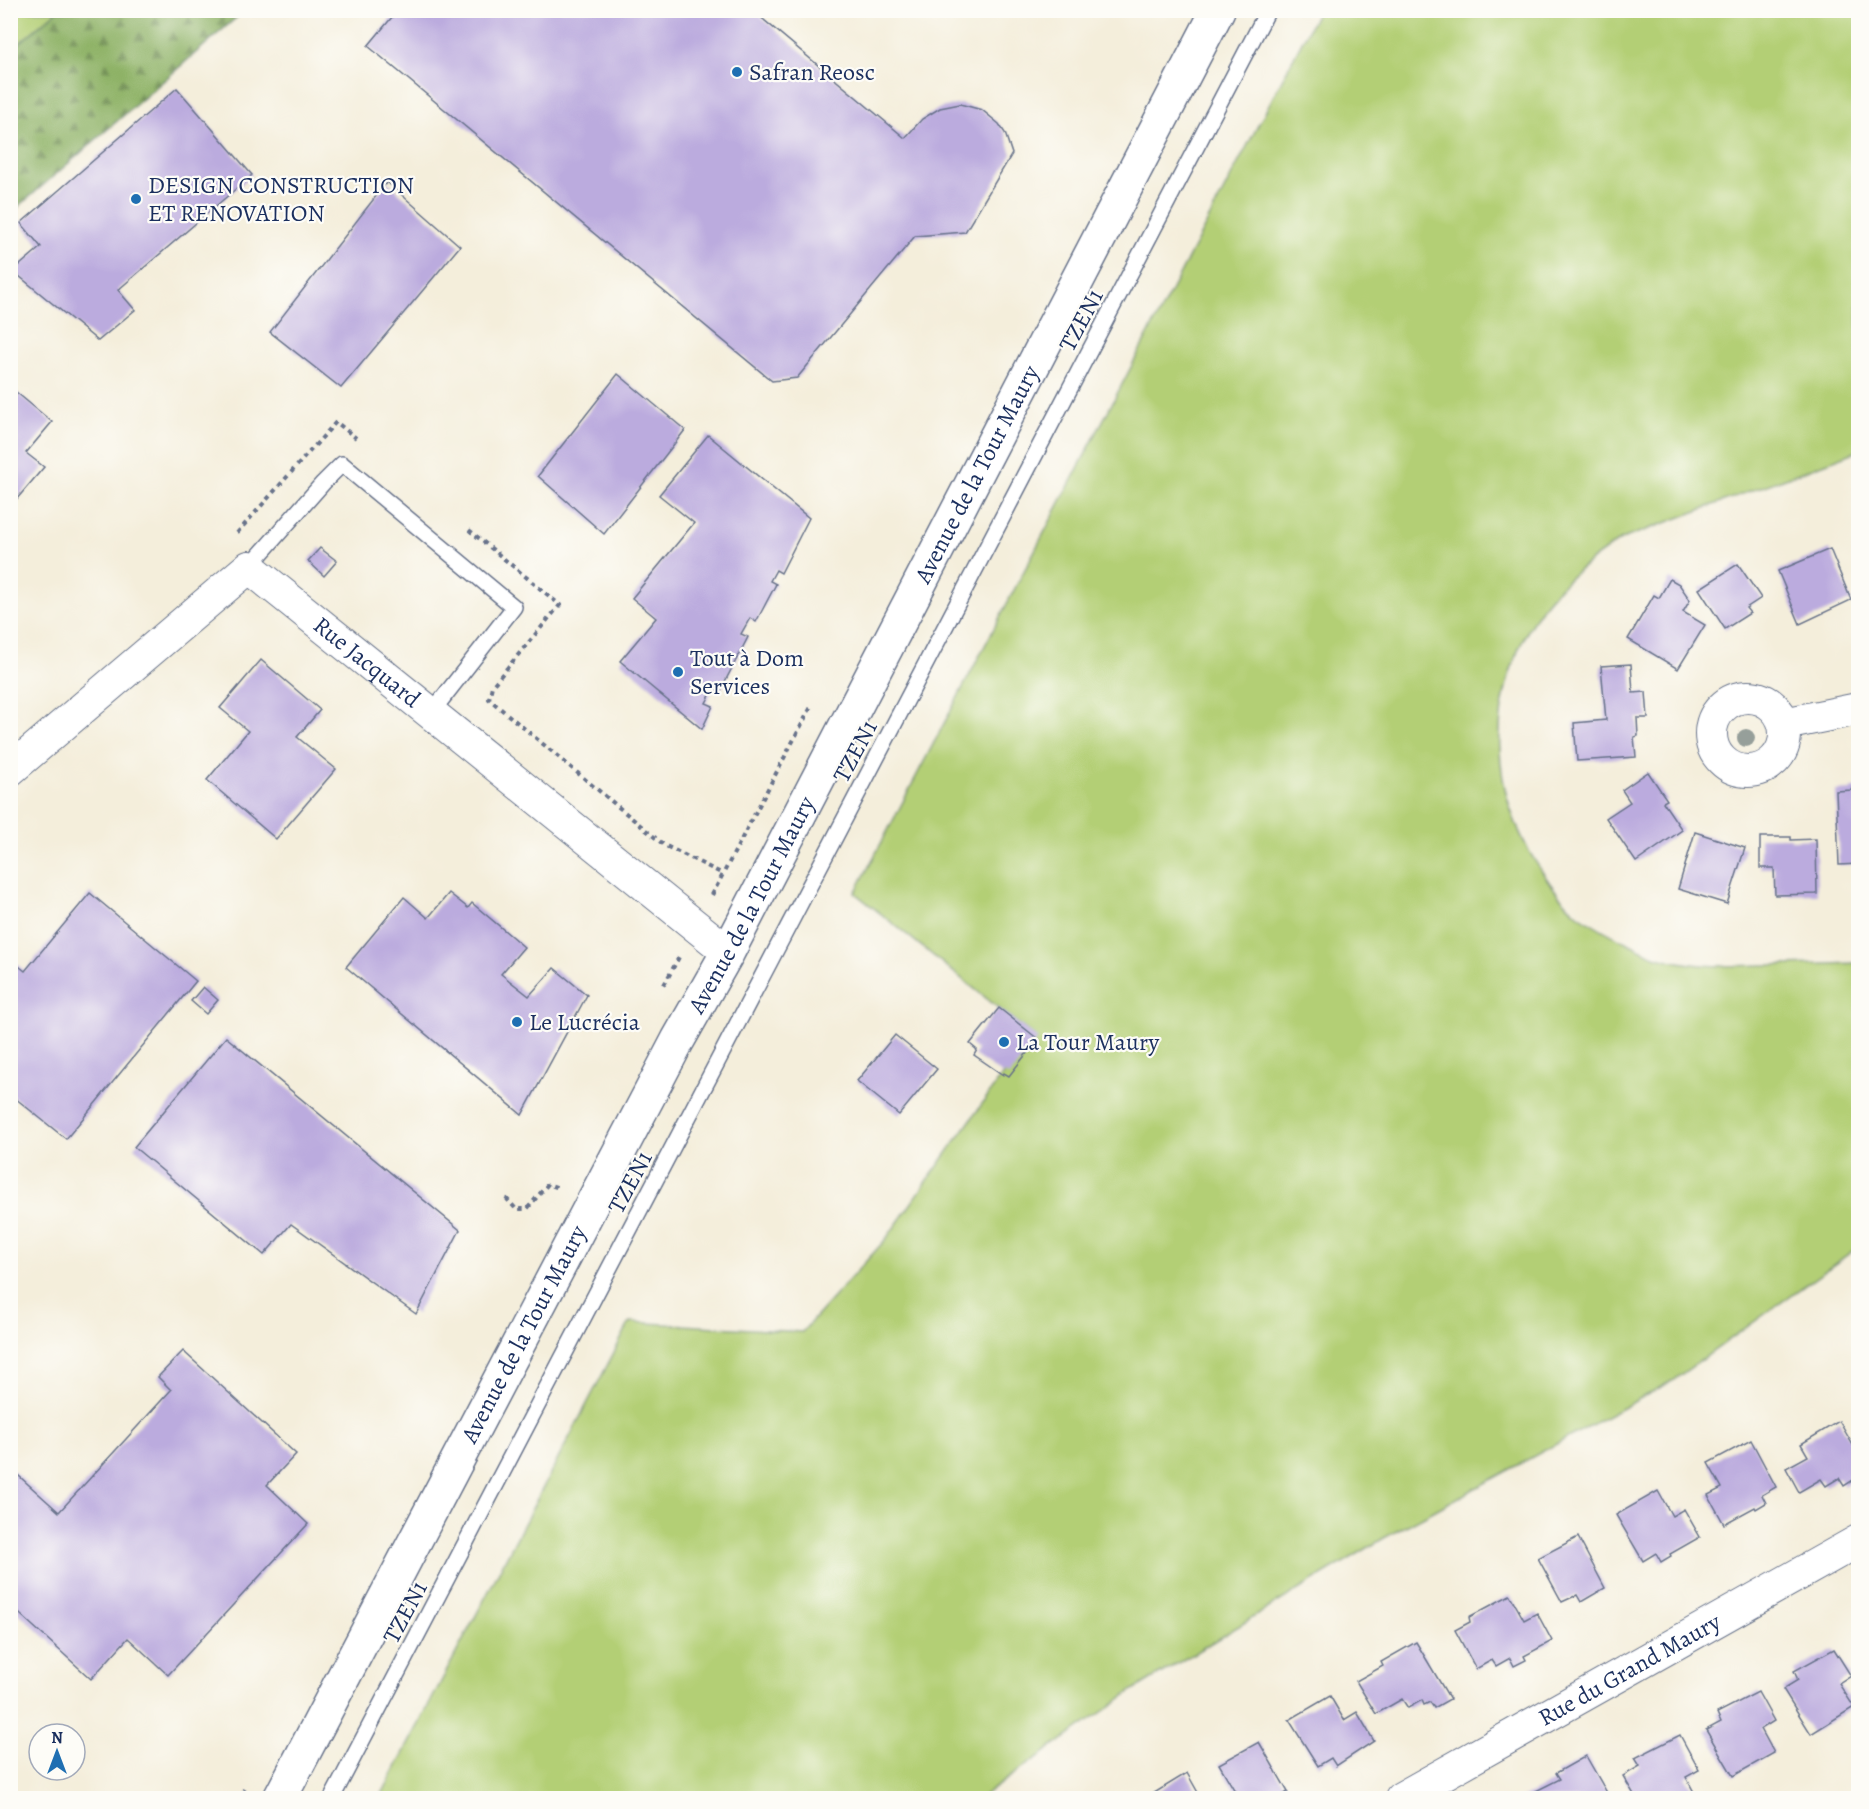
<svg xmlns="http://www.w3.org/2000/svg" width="1869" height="1809" viewBox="0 0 1869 1809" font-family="Alegreya,serif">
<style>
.green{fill:#b3cf75;stroke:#677f6a;stroke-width:1.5}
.forest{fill:url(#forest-firs);stroke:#547062;stroke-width:1.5}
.building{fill:#bbabde}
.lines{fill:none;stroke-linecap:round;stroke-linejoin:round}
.lane-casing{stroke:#67728a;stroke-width:18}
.street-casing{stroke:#67728a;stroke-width:34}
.secondary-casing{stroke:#67728a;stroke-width:36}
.path{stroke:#67728a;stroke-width:4;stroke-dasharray:4.5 4.5;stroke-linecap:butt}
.lane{stroke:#fff;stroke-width:15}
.street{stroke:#fff;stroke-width:32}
.secondary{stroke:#fff;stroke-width:33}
.tree{fill:#969f9a}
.poi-dot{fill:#1f6fb2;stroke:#fdfcf7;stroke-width:2}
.labels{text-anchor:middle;stroke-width:4.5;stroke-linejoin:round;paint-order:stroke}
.poi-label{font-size:24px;fill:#1b2f5e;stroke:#fdfcf7;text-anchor:start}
.street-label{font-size:24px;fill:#1b2f5e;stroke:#fdfcf7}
</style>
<defs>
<pattern id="forest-firs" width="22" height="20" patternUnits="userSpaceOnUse" patternTransform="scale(1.5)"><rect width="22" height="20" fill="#8eb266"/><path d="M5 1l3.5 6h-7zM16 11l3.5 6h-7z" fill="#739157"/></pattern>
</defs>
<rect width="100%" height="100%" fill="#fdfcf7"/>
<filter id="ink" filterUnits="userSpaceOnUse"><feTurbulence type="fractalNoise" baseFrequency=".0167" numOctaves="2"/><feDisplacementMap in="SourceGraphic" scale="12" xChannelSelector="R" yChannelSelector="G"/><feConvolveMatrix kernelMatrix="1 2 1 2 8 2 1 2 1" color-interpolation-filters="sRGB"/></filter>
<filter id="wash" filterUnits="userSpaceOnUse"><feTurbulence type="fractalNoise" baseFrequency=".008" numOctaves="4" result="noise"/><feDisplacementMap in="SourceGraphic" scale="24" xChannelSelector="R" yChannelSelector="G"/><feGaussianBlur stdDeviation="1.35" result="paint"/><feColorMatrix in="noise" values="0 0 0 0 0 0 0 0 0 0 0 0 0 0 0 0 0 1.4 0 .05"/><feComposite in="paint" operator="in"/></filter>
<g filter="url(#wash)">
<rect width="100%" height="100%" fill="#f4eedb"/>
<!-- green -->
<g class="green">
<path d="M11,11H57L11,50Z"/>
<path d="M1318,11H1858V451L1622,539C1589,560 1556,585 1535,618C1486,698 1488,793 1541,870C1551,886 1564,903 1579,915C1595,926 1613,936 1630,944C1638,948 1647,953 1655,956C1690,968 1727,966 1763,965C1795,965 1827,964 1858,963V1247L1672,1381L1384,1538L1135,1689L980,1798H380L630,1322L802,1332L886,1239L1004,1073L1037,1039L855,893Z"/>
</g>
<!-- forest -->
<path class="forest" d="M57,11H244L11,213V50Z"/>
<g id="blocks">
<!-- building -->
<g class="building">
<path d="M398,10H752L905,138L922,119L940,108L960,104L982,110L999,124L1005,133L1012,154L965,232L915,236L797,378L772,381L368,46Z"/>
<path d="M177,88L252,175L118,290L135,310L98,341L13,271L41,247L21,223Z"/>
<path d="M387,182L460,246L341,388L270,332Z"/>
<path d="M618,374L685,430L604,534L538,476Z"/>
<path d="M10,387L52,422L26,453L44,467L10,507Z"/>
<path d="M708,435L809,518L781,573L776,570L770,581L776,584L756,622L750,618L741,634L748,637L720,691L714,688L706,703L713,706L702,729L620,661L656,618L632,598L694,523L659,495Z"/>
<path d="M320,548L337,561L324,576L308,561Z"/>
<path d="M1830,549L1851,600L1800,624L1778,571Z"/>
<path d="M1738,564L1761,598L1746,608L1750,613L1725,629L1699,589Z"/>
<path d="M1670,579L1679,584L1690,600L1683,612L1705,625L1678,669L1628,639L1654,595L1659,598Z"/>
<path d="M261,660L320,710L297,737L336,769L276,839L207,780L248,731L220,708Z"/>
<path d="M1631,664L1633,693L1646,692L1648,718H1637L1638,736L1634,737L1636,757L1577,761L1574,723L1606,720L1601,666Z"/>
<path d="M1648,772L1667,800L1663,802L1682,830L1636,862L1606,818L1630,802L1622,790Z"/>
<path d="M1852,788H1858V864L1839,865L1836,791L1852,790Z"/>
<path d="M1695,832L1745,848L1727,904L1678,889Z"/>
<path d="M1760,837H1791V840L1816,839L1817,894L1775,895L1774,868H1760Z"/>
<path d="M90,893L196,981L66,1139L10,1094V959L25,971Z"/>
<path d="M449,893L468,908L472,903L524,947L501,974L529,996L554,968L587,995L522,1115L346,967L404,897L428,918Z"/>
<path d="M203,987L218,1000L206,1014L191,1001Z"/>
<path d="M999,1008L1038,1039L1009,1076L1004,1073L1003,1075L974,1055L977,1050L970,1044Z"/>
<path d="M895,1035L937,1069L899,1115L857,1081Z"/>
<path d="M226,1037L460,1230L416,1314L291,1224L264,1255L134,1147Z"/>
<path d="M183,1351L296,1454L267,1485L308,1524L168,1675L128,1638L91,1679L10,1605V1468L59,1512L171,1390L158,1377Z"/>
<path d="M1839,1421L1858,1454V1477L1844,1486L1839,1478L1826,1486L1821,1479L1799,1492L1786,1468L1808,1456L1801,1444Z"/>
<path d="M1751,1440L1776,1487L1762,1495L1766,1503L1756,1509L1755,1507L1724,1524L1708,1495L1722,1488L1708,1463Z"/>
<path d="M1658,1491L1672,1516L1684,1509L1700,1537L1670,1554L1671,1556L1661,1562L1656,1553L1643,1561L1616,1515Z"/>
<path d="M1578,1537L1605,1588L1581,1602L1577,1595L1562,1602L1538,1558Z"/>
<path d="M1510,1595L1524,1620L1537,1613L1552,1641L1524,1656L1526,1660L1514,1666L1510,1658L1496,1666L1492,1660L1476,1669L1455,1630L1470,1622L1469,1617Z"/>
<path d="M1416,1642L1450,1699L1434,1708L1430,1702L1424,1705L1422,1700L1408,1708L1402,1699L1376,1714L1356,1681L1383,1666L1381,1662Z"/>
<path d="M1834,1649L1851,1676L1839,1684L1854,1707L1811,1734L1783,1689L1798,1680L1794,1671Z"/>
<path d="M1758,1692L1774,1721L1761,1729L1774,1753L1733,1776L1706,1730L1721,1722L1717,1713Z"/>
<path d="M1330,1696L1344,1720L1357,1712L1374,1741L1336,1766L1331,1758L1318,1766L1289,1720Z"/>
<path d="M1680,1735L1699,1770L1686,1777L1696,1796L1692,1798H1636L1623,1776L1640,1766L1635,1758Z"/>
<path d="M1259,1742L1288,1792L1278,1798H1239L1219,1764Z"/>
<path d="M1586,1756L1610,1798H1522L1560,1779L1556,1773Z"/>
<path d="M1187,1773L1201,1798H1146Z"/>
</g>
</g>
</g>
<g filter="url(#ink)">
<use href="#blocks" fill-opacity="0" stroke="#67728a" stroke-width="1.5"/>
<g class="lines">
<defs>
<g id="lane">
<path d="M249,567L323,483L342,464L514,607L431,713"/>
<path d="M332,1798L1268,10"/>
</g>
<g id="street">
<circle cx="1748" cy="734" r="37"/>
<path d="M1784,724L1858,709"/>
<path id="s1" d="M10,770L249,567L728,952"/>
<path id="s2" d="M1401,1798L1858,1541"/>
</g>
<g id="secondary">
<path id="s3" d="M280,1798L678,1040L728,952L1218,10"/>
</g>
</defs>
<!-- lane casing -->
<use href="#lane" class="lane-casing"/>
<!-- street casing -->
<use href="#street" class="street-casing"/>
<!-- secondary casing -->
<use href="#secondary" class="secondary-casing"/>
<!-- path -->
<g class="path">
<path d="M469,530L560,605L492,686L489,699L664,845L723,874"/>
<path d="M237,533L336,422L356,438"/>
<path d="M712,895L812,705"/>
<path d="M664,985L679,957"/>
<path d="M506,1198L516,1209H527L548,1184L559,1188"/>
<path d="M239,1798L244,1789"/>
</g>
<!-- lane -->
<use href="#lane" class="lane"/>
<!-- street -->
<use href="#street" class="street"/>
<!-- secondary -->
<use href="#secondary" class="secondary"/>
</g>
<!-- trees -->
<circle class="tree" cx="1746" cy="738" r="9"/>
</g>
<!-- markers -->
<g class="poi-dot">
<circle cx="737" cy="72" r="6"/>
<circle cx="136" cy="199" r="6"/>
<circle cx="678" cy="672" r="6"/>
<circle cx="517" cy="1022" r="6"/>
<circle cx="1004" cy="1042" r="6"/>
</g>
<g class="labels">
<!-- poi labels -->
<g class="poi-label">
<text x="749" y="80">Safran Reosc</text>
<text x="148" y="193">DESIGN CONSTRUCTION<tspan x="148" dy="28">ET RENOVATION</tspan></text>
<text x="690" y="666">Tout à Dom<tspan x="690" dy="28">Services</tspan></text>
<text x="529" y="1030">Le Lucrécia</text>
<text x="1016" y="1050">La Tour Maury</text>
</g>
<!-- street labels -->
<g class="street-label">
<text transform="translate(1081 320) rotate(-62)" y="8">TZEN1</text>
<text dy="8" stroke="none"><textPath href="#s3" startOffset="1496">Avenue de la Tour Maury</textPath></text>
<text dy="8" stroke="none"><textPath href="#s1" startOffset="465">Rue Jacquard</textPath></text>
<text transform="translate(855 751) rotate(-62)" y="8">TZEN1</text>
<text dy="8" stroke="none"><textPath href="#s3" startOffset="1010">Avenue de la Tour Maury</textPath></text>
<text transform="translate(630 1182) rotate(-62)" y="8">TZEN1</text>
<text dy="8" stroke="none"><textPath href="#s3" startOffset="524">Avenue de la Tour Maury</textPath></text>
<text transform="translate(405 1612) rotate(-62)" y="8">TZEN1</text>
<text dy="8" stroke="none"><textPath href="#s2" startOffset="262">Rue du Grand Maury</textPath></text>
</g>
</g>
<!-- margin -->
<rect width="1869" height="1809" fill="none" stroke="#fdfcf7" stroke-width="36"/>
<!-- north arrow -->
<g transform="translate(57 1752)"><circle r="28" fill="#fdfcf7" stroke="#a3aaba" stroke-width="1.5"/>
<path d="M0-4.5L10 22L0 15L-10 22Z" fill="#1f6fb2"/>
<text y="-9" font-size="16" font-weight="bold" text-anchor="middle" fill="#1b2f5e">N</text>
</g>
</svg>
